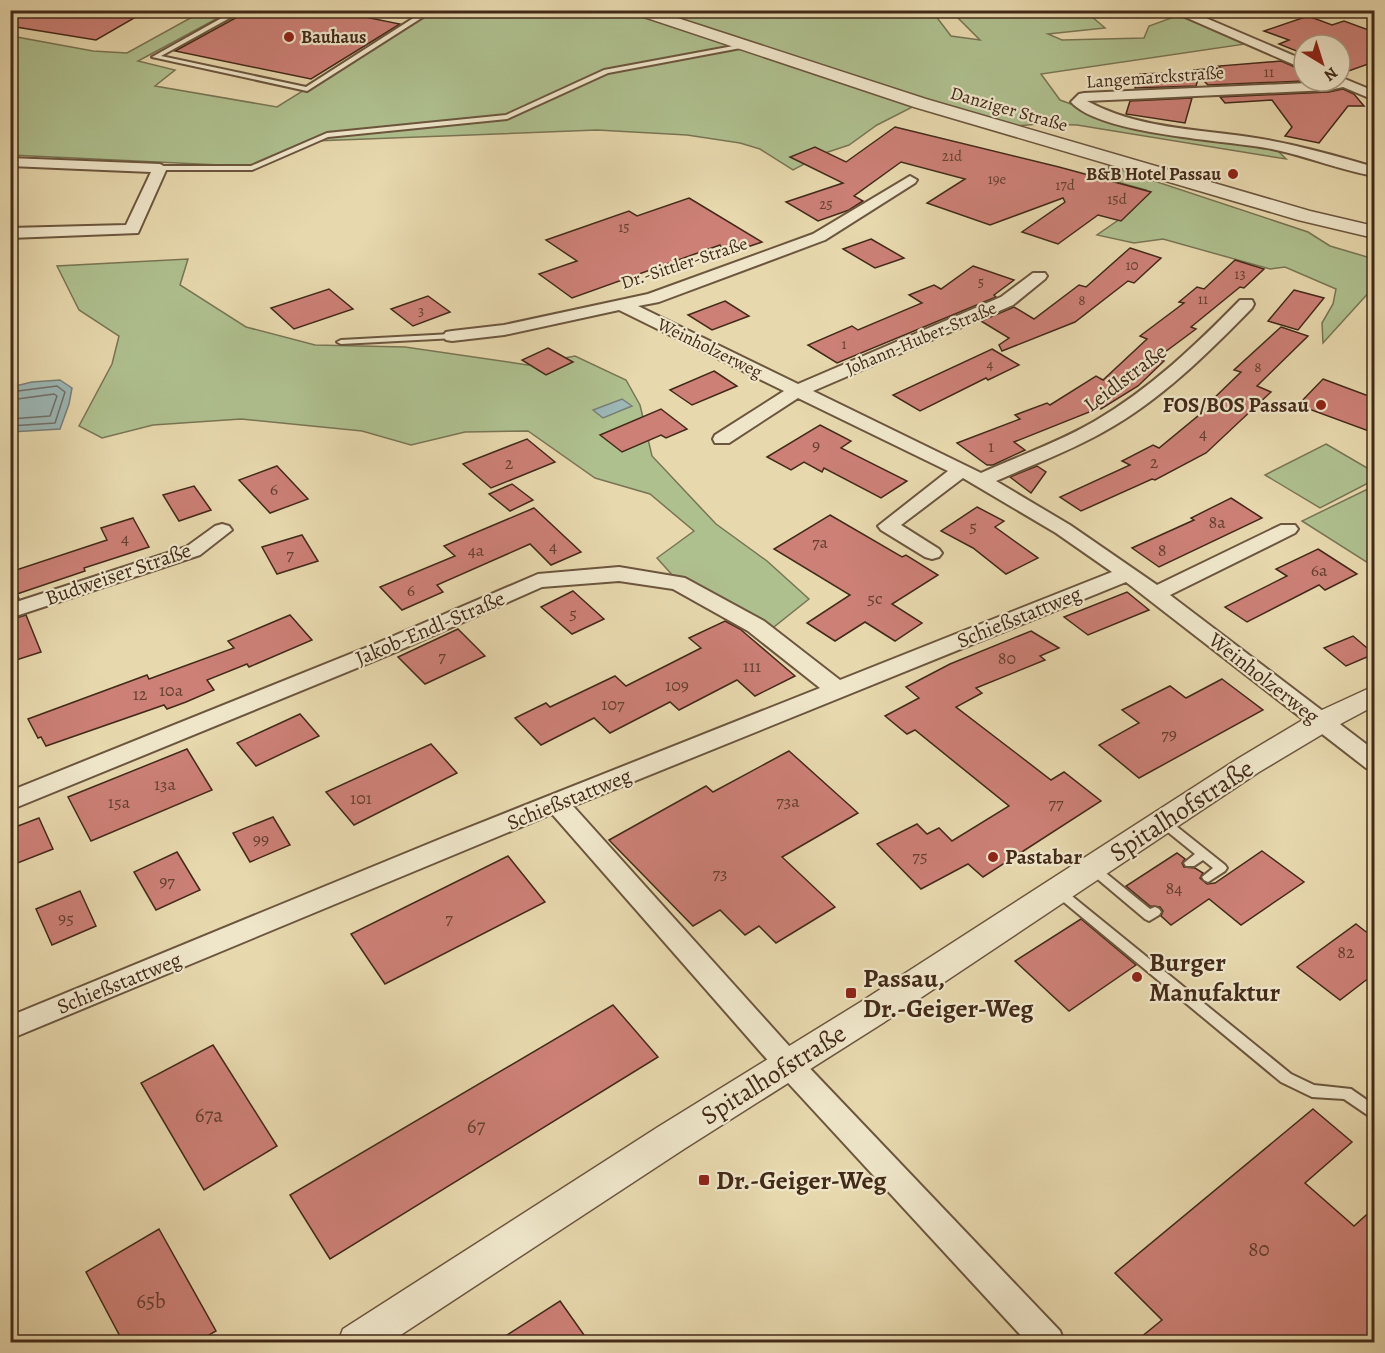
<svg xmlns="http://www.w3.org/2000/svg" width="1385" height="1353" viewBox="0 0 1385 1353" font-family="Alegreya,serif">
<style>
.green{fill:#afc08f;stroke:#797554;stroke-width:1.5}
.water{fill:#9cb7b6;stroke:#787f77;stroke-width:1.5}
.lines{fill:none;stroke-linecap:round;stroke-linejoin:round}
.shore{stroke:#707068;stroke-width:1.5}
.building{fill:#cc8076;stroke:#432a19;stroke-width:1.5}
.service-casing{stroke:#6c563e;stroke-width:4}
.minor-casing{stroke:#6c563e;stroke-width:4}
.tertiary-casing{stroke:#6c563e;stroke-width:3}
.service{fill:#efe6ca;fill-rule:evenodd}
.minor{fill:#efe6ca;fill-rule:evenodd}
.tertiary{fill:#efe6ca;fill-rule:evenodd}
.poi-dot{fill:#8f2418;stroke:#efe6ca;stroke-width:2}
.labels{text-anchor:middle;stroke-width:4.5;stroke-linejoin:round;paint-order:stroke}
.far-number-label{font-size:15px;fill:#654030}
.far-poi-label{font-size:18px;font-weight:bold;fill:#432a19;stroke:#efe6ca;text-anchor:start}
.far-street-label{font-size:18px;fill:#432a19;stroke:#efe6ca}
.number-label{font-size:18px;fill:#654030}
.street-label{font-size:21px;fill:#432a19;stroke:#efe6ca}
.poi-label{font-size:21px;font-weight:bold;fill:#432a19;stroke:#efe6ca;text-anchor:end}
.near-number-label{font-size:21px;fill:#654030}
.near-street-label{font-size:26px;fill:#432a19;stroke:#efe6ca}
.near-poi-label{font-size:26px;font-weight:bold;fill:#432a19;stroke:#efe6ca;text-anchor:start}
</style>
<rect width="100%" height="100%" fill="#e7d8ad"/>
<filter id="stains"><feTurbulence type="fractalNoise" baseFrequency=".00333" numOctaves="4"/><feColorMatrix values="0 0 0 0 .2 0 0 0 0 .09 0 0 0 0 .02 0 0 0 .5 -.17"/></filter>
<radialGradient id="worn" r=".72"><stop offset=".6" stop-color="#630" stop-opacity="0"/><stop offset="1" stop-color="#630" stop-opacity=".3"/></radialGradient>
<!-- green -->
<g class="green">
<path d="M1084,10L1105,28L1048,34L1062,40L1144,38L1149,26L1182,14L1252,43L1041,74L1060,100L1093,112L1138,125L1272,145L1286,159L1077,125L1039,124L1003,127L920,103L877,125L849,145L825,153L793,170L760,149L740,143L687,135L597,130L314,141L259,167L11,155V36L93,51L127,53L203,11H231L138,61L175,70L155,86L277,107L431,11H932L951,36L980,40L951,11Z"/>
<path d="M1109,166L1308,232L1330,246L1374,259V289H1372L1323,343L1322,323L1333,304L1336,289L1285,267L1270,269L1163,239L1134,243L1097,235L1130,212L1146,190L1106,179Z"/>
<path d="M188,259L180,285L246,327L315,345L405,347L528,365L575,356L626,380L640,405L652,456L716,524L767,561L809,599L770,630L674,577L657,558L694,531L650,494L595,478L528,431L465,432L411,445L362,431L241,419L153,425L102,438L79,426L112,364L119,336L79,310L57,266Z"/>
<path d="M1326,444L1374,472V480L1320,508L1265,475Z"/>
<path d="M1374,486V560L1368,563L1302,521Z"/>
</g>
<!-- water -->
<g class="water">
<path d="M60,380L72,388L69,404L60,429L11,432V387L32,382Z"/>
<path d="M622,399L632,406L603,418L593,410Z"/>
</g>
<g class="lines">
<!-- shore -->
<g class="shore">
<path d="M10,392L57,386L65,392L55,423L10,426"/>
<path d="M10,400L54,394L57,396L50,416L10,419"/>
</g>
</g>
<!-- building -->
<g class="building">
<path d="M10,10H148L96,40L10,26Z"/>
<path d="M250,10H330L400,24L311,79L175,51Z"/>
<path d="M1308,16L1332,25L1344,21L1374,32V62L1340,74V45H1304V54L1279,44L1289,40L1264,31Z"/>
<path d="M1281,61L1304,71V81L1208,85L1199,76L1196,86L1135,88L1140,74L1195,72L1194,70L1221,68L1219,66Z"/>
<path d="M1343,89L1354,94L1364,106H1348L1319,143L1285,136L1292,127L1272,100L1225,103L1220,97L1329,92Z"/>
<path d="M1192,98L1185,123L1126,114L1130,101Z"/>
<path d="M895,127L1059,167L1151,192L1121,221L1098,215L1058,244L1022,232L1065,202L1063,198L990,225L927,203L965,179L901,162L854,196L863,201L849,210L818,221L786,202L843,183L790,157L815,147L846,162Z"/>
<path d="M689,198L762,242L724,255L720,245L572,298L539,274L577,261L546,240L629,211L637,216Z"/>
<path d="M871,239L904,258L875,268L843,249Z"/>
<path d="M1130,248L1161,258L1134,283L1128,281L1075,322L1002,351L999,345L1009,338L981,321L1014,307L1034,319L1079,285L1086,287Z"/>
<path d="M1235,260L1264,269L1244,288L1240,287L1191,327L1196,329L1157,358L1164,361L1138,386L1101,409L1099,408L1014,442L1025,450L993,465H987L957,443L1020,419L1015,415L1047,403L1050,405L1096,376L1103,380L1147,339L1140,336L1184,303L1179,302L1197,287L1204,289Z"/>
<path d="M973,266L1014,280L994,295L996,297L837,363L808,345L852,326L858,330L922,303L909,295L934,285L941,289Z"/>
<path d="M329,289L353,309L294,329L271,308Z"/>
<path d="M1294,290L1324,298L1298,330L1268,321Z"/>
<path d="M428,296L450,312L413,326L391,309Z"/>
<path d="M725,301L749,316L712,330L688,315Z"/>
<path d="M1281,327L1308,336L1257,386L1271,392L1206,453L1155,480L1152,479L1081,511L1060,497L1130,465L1122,461L1153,445L1159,448L1216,401L1212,400L1241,372L1234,370Z"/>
<path d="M548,348L573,362L546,375L522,360Z"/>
<path d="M992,349L1019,365L988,380L986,378L920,411L893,395Z"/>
<path d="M714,371L737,386L692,405L670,390Z"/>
<path d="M1323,379L1374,398V433L1298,405Z"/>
<path d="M661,409L687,429L666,438L661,435L622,452L600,435Z"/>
<path d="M820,425L851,441L841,448L907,481L881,498L824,468L822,472L804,462L791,470L767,457Z"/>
<path d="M527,439L555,462L491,488L463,464Z"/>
<path d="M277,466L308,499L270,513L239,480Z"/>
<path d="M1037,466L1046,472L1031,493L1010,477Z"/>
<path d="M512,484L533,500L510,511L489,494Z"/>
<path d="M194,486L211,510L179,521L163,495Z"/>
<path d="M1231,498L1262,518L1159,567L1132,548L1194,520L1191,518Z"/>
<path d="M977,507L1004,521L995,527L1038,558L1006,574L973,548L941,531Z"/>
<path d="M534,508L581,552L551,565L530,544L437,585L443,592L402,610L380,587L455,556L444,546Z"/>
<path d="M830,515L902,557L906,555L938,575L892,604L922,623L895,641L865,622L835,641L807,623L850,595L774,549Z"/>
<path d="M133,518L149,547L84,568L85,571L17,594L19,599L10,601V572L107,540L101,528Z"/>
<path d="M302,535L318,561L277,574L262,547Z"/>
<path d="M1318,549L1357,574L1325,590L1319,585L1247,622L1225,607L1287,576L1276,569Z"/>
<path d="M573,591L604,619L572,634L541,607Z"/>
<path d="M1127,592L1149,610L1088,635L1064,617Z"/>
<path d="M26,615L41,652L10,662V620Z"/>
<path d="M290,615L312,640L249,667L247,664L207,680L214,690L186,702L167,709L164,705L46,746L41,737L38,738L28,719L147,675L149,679L234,648L228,641Z"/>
<path d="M725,621L740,629L795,676L755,696L737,680L679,710L670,702L610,733L594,718L541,745L515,718L546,703L550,707L615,676L626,686L701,648L689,638Z"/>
<path d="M458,629L485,656L425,684L398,657Z"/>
<path d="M1031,631L1059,648L1040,656L1045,660L976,688L982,693L956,707L1051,780L1064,772L1101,801L983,877L968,864L921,889L877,844L917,824L927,834L939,828L952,841L1009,806L915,730L907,734L885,716L919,698L906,687L950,664Z"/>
<path d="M1353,636L1374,654L1346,666L1324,648Z"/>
<path d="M1222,679L1263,710L1139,778L1099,745L1139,723L1122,710L1170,686L1186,698Z"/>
<path d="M300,714L319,736L256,766L237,743Z"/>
<path d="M431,744L457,773L354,825L326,792Z"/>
<path d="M187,749L212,790L91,841L68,797Z"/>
<path d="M789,751L858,813L782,857L835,907L776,943L759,926L745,935L720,910L693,926L609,840L706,786L713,792Z"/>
<path d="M273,817L290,845L250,862L233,833Z"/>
<path d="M39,818L53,849L10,866V829Z"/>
<path d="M1262,851L1304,882L1241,925L1209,899L1171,925L1161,916L1163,911L1160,907L1150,906L1126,886L1177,853L1185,859L1182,863L1184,867L1195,868L1203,873L1200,878L1207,884L1215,883Z"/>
<path d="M177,852L200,890L156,910L134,872Z"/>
<path d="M508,856L545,902L385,984L351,934Z"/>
<path d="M80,891L96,926L52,945L36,909Z"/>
<path d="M1081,919L1136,965L1069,1011L1015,961Z"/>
<path d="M1356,924L1374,938V974L1340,1000L1297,967Z"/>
<path d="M613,1005L658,1057L330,1259L290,1195Z"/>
<path d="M213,1045L277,1146L204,1190L141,1083Z"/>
<path d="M1313,1109L1352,1142L1305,1183L1354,1226L1374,1208V1342H1135L1162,1320L1115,1273Z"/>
<path d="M159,1229L216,1331L197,1342H123L86,1272Z"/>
<path d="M560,1301L589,1342H496Z"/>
</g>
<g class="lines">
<defs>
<g id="service">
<path d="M236,10H244L161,56L306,87L426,10H434L307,91L152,57Z"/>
<path d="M744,44L747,46L746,47L608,73L507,119L328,137L252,170H160L157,168L160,166H251L327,133L506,115L604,70Z"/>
<path d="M452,334L456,336L455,338L341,344L337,342L341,340Z"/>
<path d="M1162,817L1166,818L1225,865L1227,868L1225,871L1208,882L1204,880L1202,877L1213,868L1203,860L1194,866H1186L1184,863L1195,854L1158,824L1156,821L1158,818Z"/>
<path d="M1092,864L1096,865L1150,909L1155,907L1159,909L1161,912L1159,915L1149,921L1145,919L1088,871L1086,868L1088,865Z"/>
<path d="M1058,886L1062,888L1291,1074L1314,1085L1351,1089L1374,1105V1118L1369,1116L1344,1099L1312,1097L1281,1082L1054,894L1052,891L1054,888Z"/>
</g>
<g id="minor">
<path d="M1169,10H1187L1304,60V69Z"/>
<path d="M1340,77L1374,91V100L1343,87L1329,90L1087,101C1137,128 1194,129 1249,137C1291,143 1333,155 1374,167V176C1340,170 1306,156 1272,149C1227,140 1100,135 1071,102L1079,94L1084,93L1329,82L1340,81Z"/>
<path d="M10,158L160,164L167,168L138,233L10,238V228L126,225L151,172L10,166Z"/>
<path d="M910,176L917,180L915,183L825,240L659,302L638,306L798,384L1001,297L1033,273H1045L1047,276L1045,279L1013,305L813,391L981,473C1019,456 1059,442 1095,421C1150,389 1196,345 1240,300H1252L1254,304L1252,308C1208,353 1161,400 1105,431C1070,451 1032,465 996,481L1070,525L1157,585L1281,525H1295L1298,529L1295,533L1170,595L1374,750V770L1366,768L1126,582L573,806L799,1057L1060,1331L1064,1342H1027L779,1073L552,814L10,1039V1016L445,837L820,688L748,631L673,589L619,581L542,587L391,654L10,810V791L375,644L538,574L619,567L685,578L764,621L840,680L1112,572L1056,533L963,478L901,525L939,549L942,553L939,557L932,559L925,557L881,530L878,526L948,471L798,398L729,443H715L713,439L715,435L784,391L619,310L504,335L452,341L446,340L443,336L446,332L452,331L504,325L648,294L813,234Z"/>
<path d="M222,524L229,526L232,530L200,555L10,618V604L186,547L215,526Z"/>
</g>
<g id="tertiary">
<path d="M630,10H653L926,99L1310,211L1374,226V238L1298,220L914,107L632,13Z"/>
<path d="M1374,686V706L1331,729L1259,772L883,1023L684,1149L390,1342H338L343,1329L658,1127L859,1003L1239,758L1311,715Z"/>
</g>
</defs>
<!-- service casing -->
<use href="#service" class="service-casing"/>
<!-- minor casing -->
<use href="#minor" class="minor-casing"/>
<!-- tertiary casing -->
<use href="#tertiary" class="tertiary-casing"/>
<!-- service -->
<use href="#service" class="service"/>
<!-- minor -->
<use href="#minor" class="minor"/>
<!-- tertiary -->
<use href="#tertiary" class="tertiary"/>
</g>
<!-- markers -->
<g class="poi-dot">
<circle cx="289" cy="37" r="6"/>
<circle cx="1233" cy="174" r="6"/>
<circle cx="1321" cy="405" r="6"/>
<circle cx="993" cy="857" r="6"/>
<circle cx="1137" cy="977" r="6"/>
<rect x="845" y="987" width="12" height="12" rx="3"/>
<rect x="698" y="1174" width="12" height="12" rx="3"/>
</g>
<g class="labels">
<!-- far-number labels -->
<g class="far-number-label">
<text x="1269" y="77">11</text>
<text x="952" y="161">21d</text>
<text x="997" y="184">19e</text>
<text x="1065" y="190">17d</text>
<text x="1117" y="204">15d</text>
<text x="826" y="209">25</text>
<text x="624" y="232">15</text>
<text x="1132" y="270">10</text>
<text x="1240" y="279">13</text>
<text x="981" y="287">5</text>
<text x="1203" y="304">11</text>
<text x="1082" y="305">8</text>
<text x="421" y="316">3</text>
<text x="844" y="349">1</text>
<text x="990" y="369">4</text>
<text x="1258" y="372">8</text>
</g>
<!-- far-poi labels -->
<g class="far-poi-label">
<text x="301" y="43">Bauhaus</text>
<text x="1221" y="180" text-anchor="end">B&amp;B Hotel Passau</text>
</g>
<!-- far-street labels -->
<g class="far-street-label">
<text transform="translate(1155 77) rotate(-4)" y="6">Langemarckstraße</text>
<text transform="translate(1009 109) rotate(16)" y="6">Danziger Straße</text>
<text transform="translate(684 263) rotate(-18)" y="6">Dr.-Sittler-Straße</text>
<text transform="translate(921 338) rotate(-23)" y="6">Johann-Huber-Straße</text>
<text transform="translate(710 348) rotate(26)" y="6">Weinholzerweg</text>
</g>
<!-- number labels -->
<g class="number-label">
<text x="1203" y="439">4</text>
<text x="816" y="451">9</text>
<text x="991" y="452">1</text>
<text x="1154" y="468">2</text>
<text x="509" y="469">2</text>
<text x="274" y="495">6</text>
<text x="1217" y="528">8a</text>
<text x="973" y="532">5</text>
<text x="125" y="544">4</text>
<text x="820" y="548">7a</text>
<text x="553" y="552">4</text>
<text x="476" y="556">4a</text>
<text x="1162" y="556">8</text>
<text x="290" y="560">7</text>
<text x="1319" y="576">6a</text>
<text x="411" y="596">6</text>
<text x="875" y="604">5c</text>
<text x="573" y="619">5</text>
<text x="442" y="662">7</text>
<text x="1007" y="664">80</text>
<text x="752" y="672">111</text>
<text x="677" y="691">109</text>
<text x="171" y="696">10a</text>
<text x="140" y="700">12</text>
<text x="613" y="710">107</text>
<text x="1169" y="740">79</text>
<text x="165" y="790">13a</text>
<text x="361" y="804">101</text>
<text x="788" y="807">73a</text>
<text x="119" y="808">15a</text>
<text x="1056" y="809">77</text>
<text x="261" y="845">99</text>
<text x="920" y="862">75</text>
<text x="720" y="879">73</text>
<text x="167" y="887">97</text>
<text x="1174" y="894">84</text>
<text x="66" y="924">95</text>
<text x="449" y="924">7</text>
<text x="1346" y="958">82</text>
</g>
<!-- street labels -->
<g class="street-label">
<text transform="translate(1125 378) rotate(-37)" y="7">Leidlstraße</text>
<text transform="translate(118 574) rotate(-19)" y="7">Budweiser Straße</text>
<text transform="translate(1019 617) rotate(-22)" y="7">Schießstattweg</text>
<text transform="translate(430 628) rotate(-23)" y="7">Jakob-Endl-Straße</text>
<text transform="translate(1264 678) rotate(38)" y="7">Weinholzerweg</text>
<text transform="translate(569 799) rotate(-22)" y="7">Schießstattweg</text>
<text transform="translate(119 983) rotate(-22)" y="7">Schießstattweg</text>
</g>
<!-- poi labels -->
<g class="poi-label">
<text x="1309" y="412">FOS/BOS Passau</text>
<text x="1005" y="864" text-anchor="start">Pastabar</text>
</g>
<!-- near-number labels -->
<g class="near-number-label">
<text x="209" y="1122">67a</text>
<text x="476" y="1133">67</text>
<text x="1259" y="1256">80</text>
<text x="151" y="1308">65b</text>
</g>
<!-- near-street labels -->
<g class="near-street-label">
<text transform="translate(1181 810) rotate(-33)" y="9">Spitalhofstraße</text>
<text transform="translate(773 1074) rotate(-32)" y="9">Spitalhofstraße</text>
</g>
<!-- near-poi labels -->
<g class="near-poi-label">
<text x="1149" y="971">Burger<tspan x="1149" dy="30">Manufaktur</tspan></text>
<text x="863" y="987">Passau,<tspan x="863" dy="30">Dr.-Geiger-Weg</tspan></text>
<text x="716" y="1189">Dr.-Geiger-Weg</text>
</g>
</g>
<!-- margin -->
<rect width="1385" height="1353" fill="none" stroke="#e7d8ad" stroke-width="36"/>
<rect x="12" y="12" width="1361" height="1329" fill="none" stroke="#432a19" stroke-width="3"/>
<rect x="18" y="18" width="1349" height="1317" fill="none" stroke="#432a19" stroke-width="1.5"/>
<!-- north arrow -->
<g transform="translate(1322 63) rotate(142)"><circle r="28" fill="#efe6ca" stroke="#aa9b83" stroke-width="1.5"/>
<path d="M0-4.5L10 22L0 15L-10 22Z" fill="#8f2418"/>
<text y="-9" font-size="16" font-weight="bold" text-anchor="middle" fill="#432a19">N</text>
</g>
<rect width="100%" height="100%" filter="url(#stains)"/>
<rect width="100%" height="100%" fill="url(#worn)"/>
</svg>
